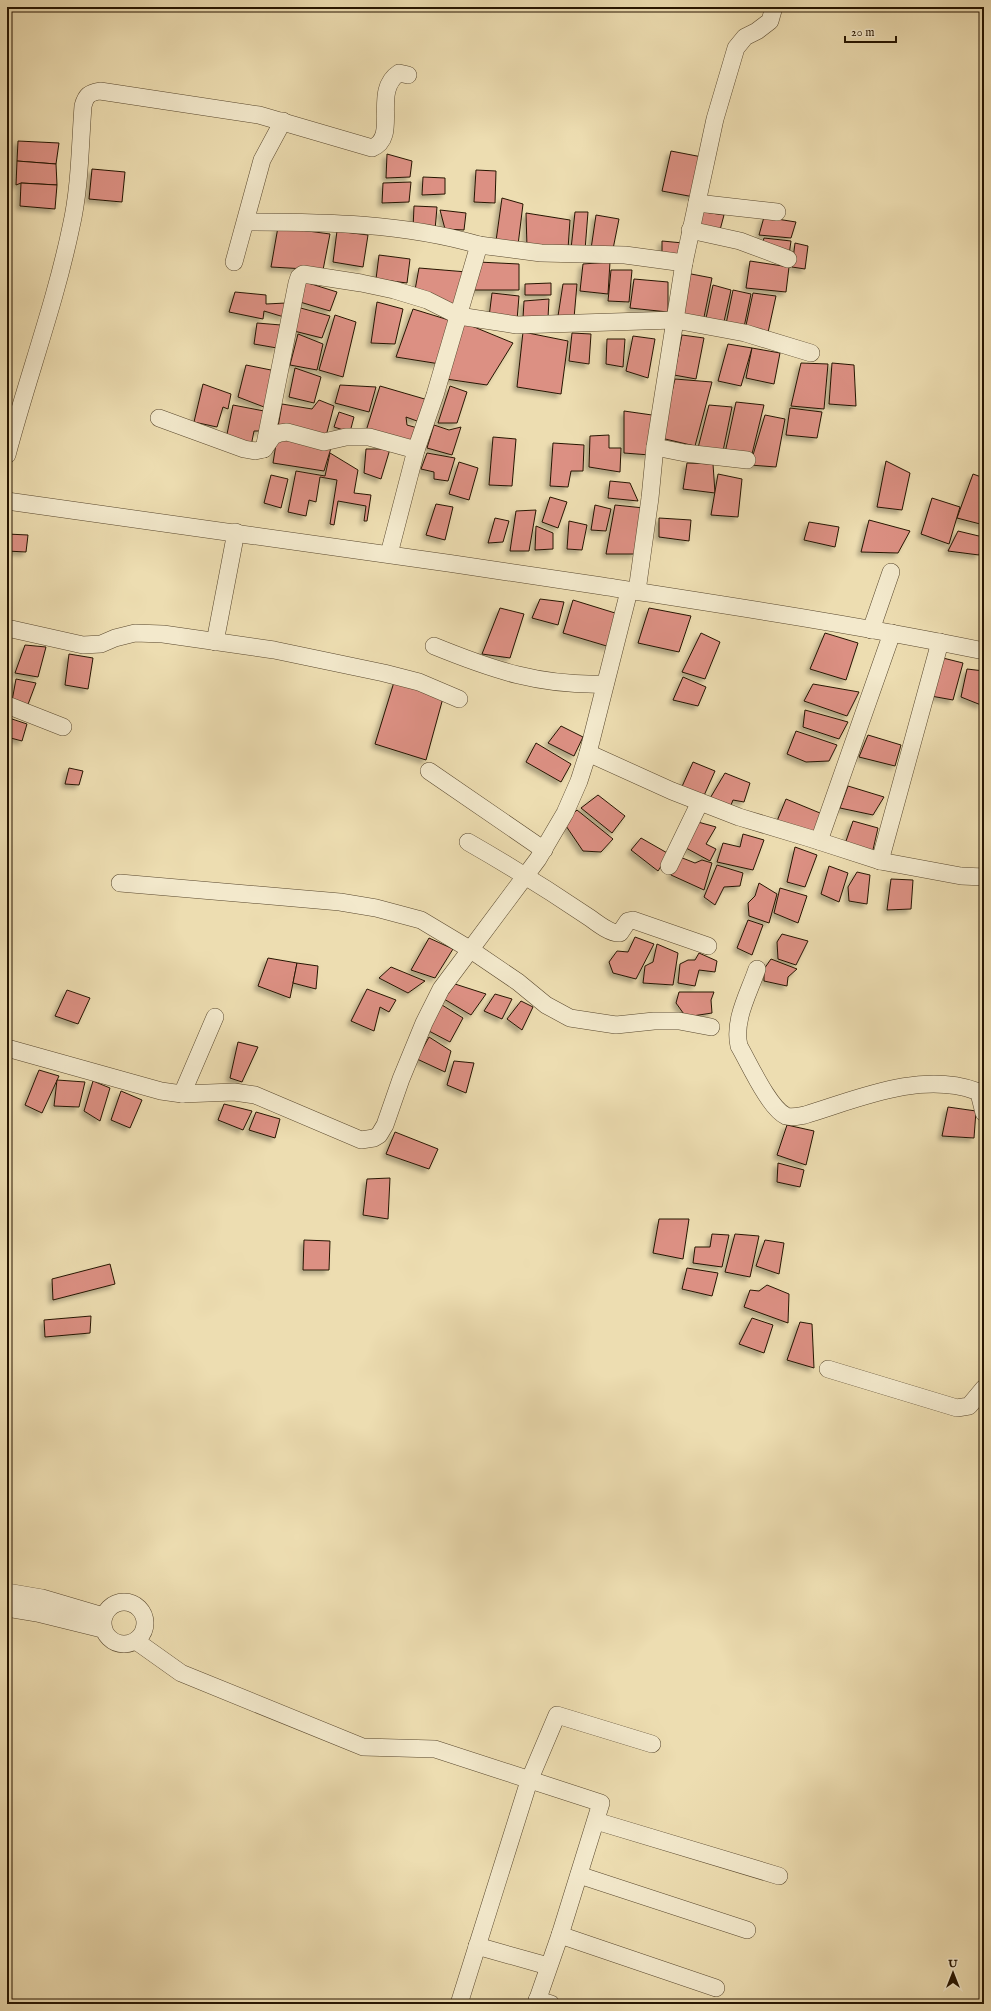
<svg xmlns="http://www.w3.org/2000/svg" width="991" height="2011" viewBox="0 0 991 2011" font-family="'IM FELL English',serif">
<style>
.building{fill:#dc9083;stroke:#261501;filter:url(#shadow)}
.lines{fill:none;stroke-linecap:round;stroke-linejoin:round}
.minor-casing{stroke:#58472d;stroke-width:18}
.minor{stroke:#f3e9cc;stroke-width:17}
</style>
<defs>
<filter id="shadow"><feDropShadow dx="-3.5" dy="3.5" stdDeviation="2" flood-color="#0004"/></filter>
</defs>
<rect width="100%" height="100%" fill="#edddb1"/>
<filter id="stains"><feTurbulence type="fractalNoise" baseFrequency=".005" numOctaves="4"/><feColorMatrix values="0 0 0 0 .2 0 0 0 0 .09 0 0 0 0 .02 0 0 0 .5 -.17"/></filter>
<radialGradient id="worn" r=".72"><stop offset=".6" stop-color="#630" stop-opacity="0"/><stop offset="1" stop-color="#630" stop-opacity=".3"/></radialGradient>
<!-- building -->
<g class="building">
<path d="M18,141L59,143L56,164L17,161Z"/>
<path d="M671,151L702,157L694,197L662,191Z"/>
<path d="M387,154L412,161L410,177L386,178Z"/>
<path d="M17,161L56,164L57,185L21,183L16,185Z"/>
<path d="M92,169L125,172L122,202L89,199Z"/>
<path d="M476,170L496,171L495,203L474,202Z"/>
<path d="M423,177L445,178V194L422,195Z"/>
<path d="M411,182L409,202L382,203L383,183Z"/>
<path d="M21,183L57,185L55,209L20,206Z"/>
<path d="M502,198L523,204L518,245L495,248Z"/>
<path d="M414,206L437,207L435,230L413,229Z"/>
<path d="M440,210L466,213L464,230L445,229Z"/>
<path d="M698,211L724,215L720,230L696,226Z"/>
<path d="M575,212H588L585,250L571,249Z"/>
<path d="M526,213L570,220L568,249L527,247Z"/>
<path d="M596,215L619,219L613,249H591Z"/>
<path d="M764,217L796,222L791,238L759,235Z"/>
<path d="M278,227L330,234L323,270L271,267Z"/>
<path d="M337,231L368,235L363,267L333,262Z"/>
<path d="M764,238L791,241L789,255L762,245Z"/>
<path d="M662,241L683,243L680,255L662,253Z"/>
<path d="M795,243L808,246L805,269L792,267Z"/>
<path d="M379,255L410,259L407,283L376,279Z"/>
<path d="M750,261L789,267L786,292L746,288Z"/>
<path d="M478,262L519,264V290H473Z"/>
<path d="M610,262L608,294L580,291L583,264Z"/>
<path d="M419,268L467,272L456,306L415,290Z"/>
<path d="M611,270H632L629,302L608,301Z"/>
<path d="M686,273L712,278L703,322L678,318Z"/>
<path d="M634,279L668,282V312L630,308Z"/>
<path d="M305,282L337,292L330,311L300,302Z"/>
<path d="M551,283V295H525V284Z"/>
<path d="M563,284H577L574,318L558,316Z"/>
<path d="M713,285L731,290L723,326L705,323Z"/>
<path d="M733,290L751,294L744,327L726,324Z"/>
<path d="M235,292L266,295V304L286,303L284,317L264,311L263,319L229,312Z"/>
<path d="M492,293L519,296L517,320L489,317Z"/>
<path d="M753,293L776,296L767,337L745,330Z"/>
<path d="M549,299L548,318H523L524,301Z"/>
<path d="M377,302L403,309L395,344L371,343Z"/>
<path d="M297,307L330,316L322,338L294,331Z"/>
<path d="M413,309L452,321L440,364L396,357Z"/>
<path d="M335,315L356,322L343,377L319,370Z"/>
<path d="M462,322L513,343L487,385L446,379Z"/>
<path d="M257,323L281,325L277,348L254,344Z"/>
<path d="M523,332L568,341L561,394L517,387Z"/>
<path d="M572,333L591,334L589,364L569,361Z"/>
<path d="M298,334L323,344L317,370L290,365Z"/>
<path d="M682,335L704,338L696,379L674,375Z"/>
<path d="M633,336L655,339L648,378L626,371Z"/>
<path d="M607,339H625L623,367L606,364Z"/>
<path d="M728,344L752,348L741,386L718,381Z"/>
<path d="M752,348L780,353L774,384L746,378Z"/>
<path d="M801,363L828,364L824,409L791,406Z"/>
<path d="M832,363L854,365L856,406L829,404Z"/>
<path d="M246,365L276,371L264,407L238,397Z"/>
<path d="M295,368L321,377L314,403L289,397Z"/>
<path d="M675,379L712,382L695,446L661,438Z"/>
<path d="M203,384L231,394L228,409L223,407L217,427L194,422Z"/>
<path d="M340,385L376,387L369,412L335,403Z"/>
<path d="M380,386L428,400L417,421L406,417L407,425L421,429L415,447L366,431Z"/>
<path d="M450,386L467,392L457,423H438Z"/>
<path d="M319,400L334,406L326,436L278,427L282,404L312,409Z"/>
<path d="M736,402L764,405L751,458L725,453Z"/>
<path d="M233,405L264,411L261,431H254L251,446L226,439Z"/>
<path d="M709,405L732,407L723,451L698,448Z"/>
<path d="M790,408L822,412L817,438L786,435Z"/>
<path d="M624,411L652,415L650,455L624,453Z"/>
<path d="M339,412L354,417L350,432L334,427Z"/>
<path d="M765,415L785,419L776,467L750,465Z"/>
<path d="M434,425L449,430L461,427L452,455L427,448Z"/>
<path d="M609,435V448H621L620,472L589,467L590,436Z"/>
<path d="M493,437L516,439L512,486L489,485Z"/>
<path d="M277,438L331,448L324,471L273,463Z"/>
<path d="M553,443L584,445L583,471H571L568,487L550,486Z"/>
<path d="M366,449H390L381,479L364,473Z"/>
<path d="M330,453L358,470L354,493L371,495L367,521H364L366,506L338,501L334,525L330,524L337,480L320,477L316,502L309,500L306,516L288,512L296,471L325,476Z"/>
<path d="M427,453L455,458L448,481L434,479V472L421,469Z"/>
<path d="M886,461L910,473L902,510L877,507Z"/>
<path d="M459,462L478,468L469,500L449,494Z"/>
<path d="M687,463L713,464L715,493L683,489Z"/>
<path d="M718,474L742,479L738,517L711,515Z"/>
<path d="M973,474L984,478V525L957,518Z"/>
<path d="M271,475L288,479L281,508L264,503Z"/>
<path d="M610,481L630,483L638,501L608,498Z"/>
<path d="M550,497L567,502L558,528L542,522Z"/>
<path d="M932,498L960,507L949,544L921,534Z"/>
<path d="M436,504L453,507L445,540L426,535Z"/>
<path d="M595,505L611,509L606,531L591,530Z"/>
<path d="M615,505L644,508L635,554H606Z"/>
<path d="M536,510L529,551H510L516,511Z"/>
<path d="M495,518L509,521L503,542L488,543Z"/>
<path d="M659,518L691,520L689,541L659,537Z"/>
<path d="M869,520L910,531L898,553L861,552Z"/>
<path d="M569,521L587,525L582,550L567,549Z"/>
<path d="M809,522L839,527L835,547L804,540Z"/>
<path d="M536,526L553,533V549L535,550Z"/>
<path d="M958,531L983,537L979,555L948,551Z"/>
<path d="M7,534L28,535L26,552L7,551Z"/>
<path d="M540,599L564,602L558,625L532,618Z"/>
<path d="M573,600L615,613L610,647L563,633Z"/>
<path d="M500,608L524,614L510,658L482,654Z"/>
<path d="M649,608L691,616L679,652L638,643Z"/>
<path d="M701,633L720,642L705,679L682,672Z"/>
<path d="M825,633L858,643L846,680L810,669Z"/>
<path d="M25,645L46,647L38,677L15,673Z"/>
<path d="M69,654L93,658L88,689L65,685Z"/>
<path d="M943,658L963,663L953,700L931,696Z"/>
<path d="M967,669L984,671V692L981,705L961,697Z"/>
<path d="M683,677L706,687L698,706L673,700Z"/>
<path d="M16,679L36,683L27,707L12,701Z"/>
<path d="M394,682L443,698L426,760L375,744Z"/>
<path d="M813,684L859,692L847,716L804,701Z"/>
<path d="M805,710L848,722L839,739L803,727Z"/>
<path d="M9,718L27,724L22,741L7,737Z"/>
<path d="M561,726L583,737L574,756L548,743Z"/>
<path d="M796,731L837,745L829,761L806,762L787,754Z"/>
<path d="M868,735L901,745L895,766L859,757Z"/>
<path d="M536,743L571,764L561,782L526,762Z"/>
<path d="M693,762L715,771L702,800L680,791Z"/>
<path d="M69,768L83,771L79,785L65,784Z"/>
<path d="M725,773L750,783L744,802L733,800L729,810L709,800Z"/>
<path d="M848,786L884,797L873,815L840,808Z"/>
<path d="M598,795L625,816L612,833L581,808Z"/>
<path d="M786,799L820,813L816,832L777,821Z"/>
<path d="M577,810L613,839L601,852L583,851L564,823Z"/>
<path d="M853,821L878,828L872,854L845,844Z"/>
<path d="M698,822L716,827L706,844L716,849L710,861L686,848Z"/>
<path d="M743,834L764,840L753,870L717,862L723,843L740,847Z"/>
<path d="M641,838L669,854L658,871L631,850Z"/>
<path d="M795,847L817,855L805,887L787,882Z"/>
<path d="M680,857L695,863L702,860L712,863L704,890L671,875Z"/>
<path d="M717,865L743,873L740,886L724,887L715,905L704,897Z"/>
<path d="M829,866L848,873L839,902L821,894Z"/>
<path d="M857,872L870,875L867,904L849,901L848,887Z"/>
<path d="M891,879L913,880L911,909L887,910Z"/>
<path d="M759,883L777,894L769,923L749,916L748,903L755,896Z"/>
<path d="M780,888L807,896L798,923L774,913Z"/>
<path d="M748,920L763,925L752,955L737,948Z"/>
<path d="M782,934L808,941L796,965L778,959L777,942Z"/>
<path d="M635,937L654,944L636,979L613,973L609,962L617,951L628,952Z"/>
<path d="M429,938L453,949L435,978L411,970Z"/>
<path d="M657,944L678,953L673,985L643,983L645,966L653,962Z"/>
<path d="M699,953L717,961L715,972L699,970L695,986L678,983L680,964L688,960H695Z"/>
<path d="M268,958L297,963L290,998L258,986Z"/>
<path d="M771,959L797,969L788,977L787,986L764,981V969Z"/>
<path d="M297,963L318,966L316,989L293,983Z"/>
<path d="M391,967L425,981L408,993L379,978Z"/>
<path d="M455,984L486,994L471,1015L444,999Z"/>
<path d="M367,989L396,1000L389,1012L380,1007L374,1031L351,1021Z"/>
<path d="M67,990L90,998L78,1024L55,1016Z"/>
<path d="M679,992H714L711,1000L712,1013L686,1017L676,1003Z"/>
<path d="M495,994L512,999L502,1019L484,1011Z"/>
<path d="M521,1001L533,1007L522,1030L507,1019Z"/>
<path d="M442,1005L463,1018L450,1042L427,1030Z"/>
<path d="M429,1037L451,1051L445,1072L417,1059Z"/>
<path d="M238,1042L258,1047L242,1082L230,1078Z"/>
<path d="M454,1061L474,1063L466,1093L447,1085Z"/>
<path d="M39,1070L59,1076L42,1113L25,1105Z"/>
<path d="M57,1080L85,1082L79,1107L54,1106Z"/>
<path d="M93,1081L110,1088L100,1121L84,1111Z"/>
<path d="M121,1091L142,1100L130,1128L111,1120Z"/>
<path d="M224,1104L252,1111L243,1130L218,1120Z"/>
<path d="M948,1107L976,1111L974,1138L942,1136Z"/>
<path d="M256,1112L280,1119L275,1138L249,1130Z"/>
<path d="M787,1125L814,1131L806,1165L777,1155Z"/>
<path d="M395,1132L438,1149L429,1169L386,1154Z"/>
<path d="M778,1163L804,1170L800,1187L777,1182Z"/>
<path d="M390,1178L388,1219L363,1215L367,1179Z"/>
<path d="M659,1219H689L683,1259L653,1253Z"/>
<path d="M712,1234L729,1235L722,1267L693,1263L695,1247H710Z"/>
<path d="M735,1234L759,1236L750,1277L725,1272Z"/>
<path d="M304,1240L330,1241L329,1270H303Z"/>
<path d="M765,1240L784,1243L779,1274L756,1266Z"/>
<path d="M110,1264L115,1284L53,1300L52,1279Z"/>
<path d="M687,1268L718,1273L712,1296L682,1289Z"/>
<path d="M767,1285L789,1294L788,1323L744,1307L750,1290L759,1291Z"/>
<path d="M91,1316L90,1333L45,1337L44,1320Z"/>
<path d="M752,1318L773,1325L764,1353L739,1344Z"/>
<path d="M800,1322L812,1324L814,1368L787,1360Z"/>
</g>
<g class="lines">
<defs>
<g id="minor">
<path d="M697,203L777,212"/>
<path d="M246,222C325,222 403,223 479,245L435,395L416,450L389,554"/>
<path d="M690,230L740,241L788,259"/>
<path d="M479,245L541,253L625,255L684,263"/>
<path d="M234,262L262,160L283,121"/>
<path d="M159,418L244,449L255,451L264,449L273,436L280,433L287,432L324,442L346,437H369L416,450"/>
<path d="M655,447L685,453L747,460"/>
<path d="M264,449L297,283L299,277L303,274L361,283L394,290L427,300L459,316L517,325L675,320L745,333L811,353"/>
<path d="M7,455C27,379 55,304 71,227C80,188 80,146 83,106C86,95 89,93 100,91L259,115L372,148C400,137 371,91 399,73L408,75"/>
<path d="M7,501C206,528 404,556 602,586C730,606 858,625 984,651"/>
<path d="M637,591L650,498L655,447L684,263L715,119L736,48L745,37L757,31L770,21L774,7"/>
<path d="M7,628L83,645L101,644L115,638L135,633L163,634L274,650L384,673L419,682L459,699"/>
<path d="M871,630L891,572"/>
<path d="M215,642L236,532"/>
<path d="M434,646C493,670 540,686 605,684"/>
<path d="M7,705L63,727"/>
<path d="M588,753L672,791L739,817L809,838L880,861L961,876L984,877"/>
<path d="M429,771L544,850"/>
<path d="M819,841L892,633"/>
<path d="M468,842C510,866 550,891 590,918C598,924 611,934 620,933L628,921L633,920L708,946"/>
<path d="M880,861L940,642"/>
<path d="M669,866L700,802"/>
<path d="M120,883L340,902L376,908L421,920L471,950L518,982L546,1005L570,1018L616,1025L654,1021H679L711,1027"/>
<path d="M757,969C749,993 733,1020 739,1046C749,1063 769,1108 786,1116C792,1118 799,1116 805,1115C858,1099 920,1071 976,1091L979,1093L984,1113"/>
<path d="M7,1048L161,1091L182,1094L234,1092L255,1095L361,1140L374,1138L379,1135L385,1125L401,1079L424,1023L441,989L538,859L565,813L579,781L588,753L629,591"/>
<path d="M182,1094L215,1017"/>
<path d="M828,1369L957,1408L969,1406L984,1388"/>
<path d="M7,1592L42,1598L103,1616"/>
<circle cx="124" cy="1623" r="21"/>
<path d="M7,1608L37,1613L102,1629"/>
<path d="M136,1641L181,1673L363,1747L435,1749L601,1803L560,1935L536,2004"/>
<path d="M596,1821L779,1876"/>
<path d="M579,1875L747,1930"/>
<path d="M560,1935L716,1988"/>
<path d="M477,1946L548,1966"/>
<path d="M537,2000L551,2004"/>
<path d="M459,2004L529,1781L557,1715L652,1744"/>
</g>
</defs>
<!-- minor casing -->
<use href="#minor" class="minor-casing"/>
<!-- minor -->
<use href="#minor" class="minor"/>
</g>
<!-- margin -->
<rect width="991" height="2011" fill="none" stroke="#edddb1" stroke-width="24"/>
<rect x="8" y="8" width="975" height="1995" fill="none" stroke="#261501" stroke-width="2"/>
<rect x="12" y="12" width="967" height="1987" fill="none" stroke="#261501"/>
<!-- north arrow -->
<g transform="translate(953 1973)" stroke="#f3e9cc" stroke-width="3" paint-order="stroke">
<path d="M0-3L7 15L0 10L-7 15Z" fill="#261501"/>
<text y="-6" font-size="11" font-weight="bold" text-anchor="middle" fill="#261501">U</text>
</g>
<!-- scale -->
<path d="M845 36v6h51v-6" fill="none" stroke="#261501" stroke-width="2"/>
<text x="851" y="36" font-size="12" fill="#261501" stroke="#f3e9cc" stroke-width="3" paint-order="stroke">20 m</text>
<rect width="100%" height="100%" filter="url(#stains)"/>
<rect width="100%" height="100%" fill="url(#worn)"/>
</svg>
